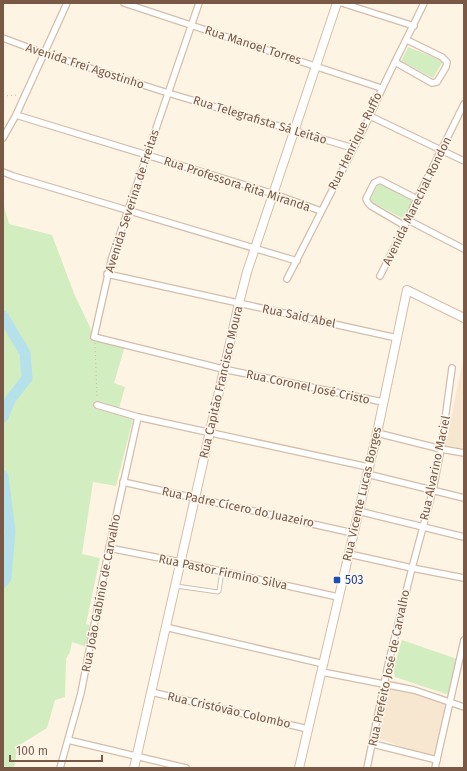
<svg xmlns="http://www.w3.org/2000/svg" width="467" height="771" viewBox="0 0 467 771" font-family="'Fira Sans',sans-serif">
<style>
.residential{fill:#f7e6d0}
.green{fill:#d2edc0}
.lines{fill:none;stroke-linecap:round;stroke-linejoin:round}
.river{stroke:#b5e2ea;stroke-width:11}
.service-casing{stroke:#d3bdaa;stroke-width:5}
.minor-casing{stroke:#d3bdaa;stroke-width:8}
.secondary-casing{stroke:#d6bda8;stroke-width:10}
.path{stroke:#dbb49a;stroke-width:1;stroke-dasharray:1 3;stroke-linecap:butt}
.service{stroke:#fff;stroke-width:3}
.minor{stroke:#fff;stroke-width:5.5}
.secondary{stroke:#fff;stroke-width:8}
.transit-dot{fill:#1a4fb4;stroke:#fff7eb;stroke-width:1.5}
.labels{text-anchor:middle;stroke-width:3;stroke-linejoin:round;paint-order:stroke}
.street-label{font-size:12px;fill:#795946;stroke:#fff7eb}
.transit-label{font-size:12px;fill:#164399;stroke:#fff7eb;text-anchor:start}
</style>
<rect width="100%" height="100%" fill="#fef4e3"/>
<!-- residential -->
<g class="residential">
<path d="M464,355V454L444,453Z"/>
<path d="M392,680L449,697L437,760L378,738Z"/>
</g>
<!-- green -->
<g class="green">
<path d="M408,47L443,61L433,78L401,61Z"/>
<path d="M381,184L411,200L413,203L407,216L402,218L372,202L370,200L378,185Z"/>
<path d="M3,203L9,224L52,235L75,296L90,327L92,337L125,346L114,383L125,387L119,408L94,401L93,408L133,419L116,486L93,482L82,554L100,558L86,624L92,626L87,647L72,642L70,652L66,659L65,697L55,700L47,728L18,746L14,768H3Z"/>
<path d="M402,640L457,659L449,695L395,677L393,669Z"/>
</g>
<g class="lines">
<!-- river -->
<g class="river">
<path d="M3,316L25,353L27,378L10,400L3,417"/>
<path d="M3,476L10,531L6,578L3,582"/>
</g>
<defs>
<path id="service" d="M176,586L218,592L219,591L222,571"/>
<g id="minor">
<path d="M124,3L381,88"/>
<path d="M199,3L112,257L94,337L223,369L383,402"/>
<path d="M342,3L414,26"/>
<path d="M3,38L43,53L168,93L353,148"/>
<path d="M395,62L432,83L437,82L446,67L447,62L442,57L407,40"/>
<path d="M16,115L274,194L321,211"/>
<path d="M370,116L464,161"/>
<path d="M3,138L16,115L67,3"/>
<path d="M3,172L13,176L297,261"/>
<path d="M408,220L464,249"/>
<path d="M405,226L371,206L368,203L366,199L374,183L380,180L417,199"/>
<path d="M107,274L397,338"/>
<path d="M380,276L400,236L417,199L464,104"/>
<path d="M287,279L370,116C386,77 406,41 424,3"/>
<path d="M97,405L138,417L368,467"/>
<path d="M377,433L441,449L464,453"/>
<path d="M367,474L464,498"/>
<path d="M123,482L353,533"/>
<path d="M358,511L464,537"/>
<path d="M109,548L180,562L338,597"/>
<path d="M349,554L412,568L464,578"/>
<path d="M165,627L324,664"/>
<path d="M322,672L414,690L464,707"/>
<path d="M151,692L308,729"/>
<path d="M68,740L186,768"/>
<path d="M373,744L437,760"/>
<path d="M60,768L81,693L109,548L138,417"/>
<path d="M367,768L388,665L412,568L433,490L441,449L452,368"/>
<path d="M435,768L464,640"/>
</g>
<g id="secondary">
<path d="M134,768L239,303L247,272L337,3"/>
<path d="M299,768L377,433L407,290L464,318"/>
</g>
</defs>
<!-- service casing -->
<use href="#service" class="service-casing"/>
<!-- minor casing -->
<use href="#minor" class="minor-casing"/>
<!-- secondary casing -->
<use href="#secondary" class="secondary-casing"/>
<!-- path -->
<g class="path">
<path d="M3,96L18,95"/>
<path d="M95,343L97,398"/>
</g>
<!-- service -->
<use href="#service" class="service"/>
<!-- minor -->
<use href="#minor" class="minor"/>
<!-- secondary -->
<use href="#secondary" class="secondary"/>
</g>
<!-- markers -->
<rect class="transit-dot" x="333" y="576" width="8" height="8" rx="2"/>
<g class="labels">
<!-- street labels -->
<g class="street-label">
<text transform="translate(253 45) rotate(18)" y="4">Rua Manoel Torres</text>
<text transform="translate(85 66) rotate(18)" y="4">Avenida Frei Agostinho</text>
<text transform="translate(260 120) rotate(17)" y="4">Rua Telegrafista Sá Leitão</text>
<text transform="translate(355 141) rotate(-64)" y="4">Rua Henrique Ruffo</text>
<text transform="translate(237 184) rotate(18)" y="4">Rua Professora Rita Miranda</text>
<text transform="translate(132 201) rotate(-72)" y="4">Avenida Severina de Freitas</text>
<text transform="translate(417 201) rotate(-64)" y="4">Avenida Marechal Rondon</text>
<text transform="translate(299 316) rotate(12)" y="4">Rua Said Abel</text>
<text transform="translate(221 382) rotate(-77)" y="4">Rua Capitão Francisco Moura</text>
<text transform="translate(308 387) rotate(12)" y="4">Rua Coronel José Cristo</text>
<text transform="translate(435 468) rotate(-78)" y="4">Rua Alvarino Maciel</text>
<text transform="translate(362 494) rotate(-77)" y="4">Rua Vicente Lucas Borges</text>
<text transform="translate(238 507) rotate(12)" y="4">Rua Padre Cícero do Juazeiro</text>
<text transform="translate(223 572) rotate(12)" y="4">Rua Pastor Firmino Silva</text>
<text transform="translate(101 593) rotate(-79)" y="4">Rua João Gabínio de Carvalho</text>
<text transform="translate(389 668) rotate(-78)" y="4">Rua Prefeito José de Carvalho</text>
<text transform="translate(229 710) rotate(13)" y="4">Rua Cristóvão Colombo</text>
</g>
<!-- transit labels -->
<g class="transit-label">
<text x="345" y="584">503</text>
</g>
</g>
<!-- border -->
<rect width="467" height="771" fill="none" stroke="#795946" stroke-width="8"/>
<!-- scale -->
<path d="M10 755v6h92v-6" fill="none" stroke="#795946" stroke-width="2"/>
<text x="16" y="755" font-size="12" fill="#795946" stroke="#fff7eb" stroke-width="3" paint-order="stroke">100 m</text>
</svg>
